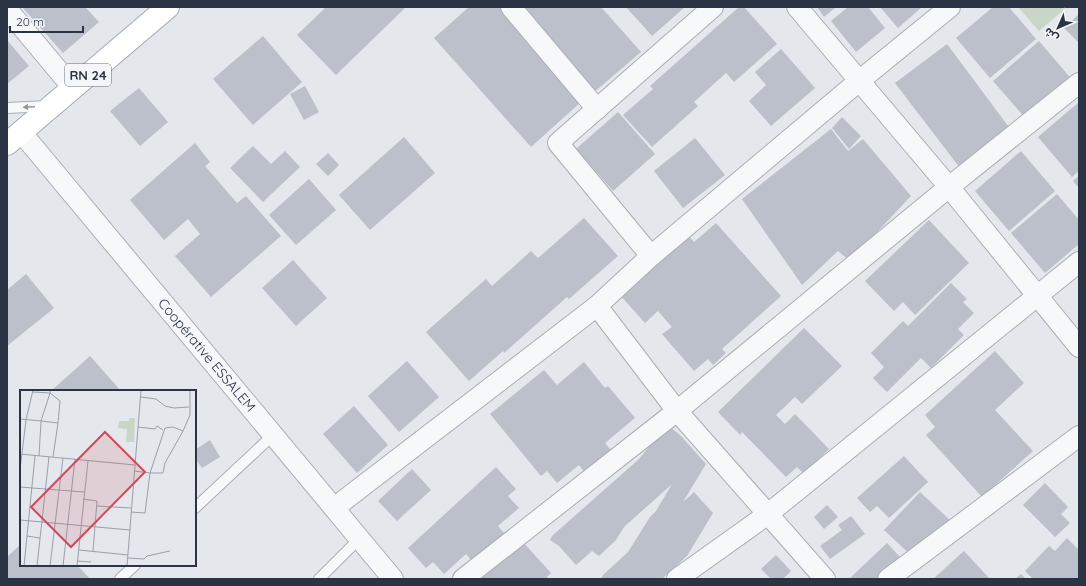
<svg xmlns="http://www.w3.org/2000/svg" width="1086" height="586" viewBox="0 0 1086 586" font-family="Quicksand,'Noto Sans Arabic',sans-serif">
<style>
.green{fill:#c9d6c5}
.building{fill:#bbc0ca}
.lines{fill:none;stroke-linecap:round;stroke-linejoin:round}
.service-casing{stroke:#a9aeb7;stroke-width:12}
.minor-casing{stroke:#a9aeb7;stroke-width:22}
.primary-casing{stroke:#a3abb8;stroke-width:24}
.service{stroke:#f7f8fa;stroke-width:10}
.minor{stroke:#f7f8fa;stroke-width:20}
.primary{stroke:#fff;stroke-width:22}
.oneway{fill:#9196a0}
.labels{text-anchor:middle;stroke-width:3.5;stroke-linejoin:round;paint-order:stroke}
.shield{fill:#f4f6f9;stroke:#676e7b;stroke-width:1}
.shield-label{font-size:13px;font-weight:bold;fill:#2b3445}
.street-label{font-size:14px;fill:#2b3445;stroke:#f4f6f9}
.inset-road{fill:none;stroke:#9a9fa9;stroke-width:1}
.view{fill:#d1495b;fill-opacity:0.15;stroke:#d1495b;stroke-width:2}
.inset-edge{fill:none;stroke:#2b3445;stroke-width:2}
</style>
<rect width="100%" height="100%" fill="#e4e7ec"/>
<!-- green -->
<path class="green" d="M1018,7H1067L1039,31Z"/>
<!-- building -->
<g class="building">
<path d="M22,7H85L99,22L63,53Z"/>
<path d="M326,7H404L405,8L336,75L297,35Z"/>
<path d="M469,7H507L582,101L531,147L434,38Z"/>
<path d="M515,7H601L641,52L592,94Z"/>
<path d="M626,7H685L652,36Z"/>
<path d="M739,7H744L777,44L734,82L726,73L694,102L698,106L652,147L623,115L653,89L650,86Z"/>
<path d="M817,7H836L824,17Z"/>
<path d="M848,7H868L885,28L856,52L831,21Z"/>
<path d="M880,7H922L898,28Z"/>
<path d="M993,7H1009L1036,39L990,78L956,38Z"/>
<path d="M1079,14V43L1064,28Z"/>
<path d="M263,36L302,82L253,125L213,79Z"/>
<path d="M7,40L29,66L7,84Z"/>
<path d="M1039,41L1073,81L1027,120L993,81Z"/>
<path d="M947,44L1011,130L960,168L895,83Z"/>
<path d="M781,49L815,88L771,126L749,101L766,85L755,72Z"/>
<path d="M305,86L319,112L304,120L290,94Z"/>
<path d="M139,88L168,122L140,146L110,111Z"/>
<path d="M1079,102V171L1072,177L1038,137Z"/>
<path d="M618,112L655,154L613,191L576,149Z"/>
<path d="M842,117L861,136L849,149L832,128Z"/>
<path d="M831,129L848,151L863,139L911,196L850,261L838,251L802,285L742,199Z"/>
<path d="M404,137L435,173L370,230L339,195Z"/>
<path d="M695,138L725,175L683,208L654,171Z"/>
<path d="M195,143L210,162L205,166L237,203L246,196L281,236L211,297L175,256L200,234L188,219L164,240L130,200Z"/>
<path d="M253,146L271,164L285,151L300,167L263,202L230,168Z"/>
<path d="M1021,151L1055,191L1009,231L975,191Z"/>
<path d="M328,153L339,165L328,176L316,164Z"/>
<path d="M1079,176V188L1073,181Z"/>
<path d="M309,179L336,210L296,245L269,215Z"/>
<path d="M1057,194L1079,220V244L1045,273L1011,233Z"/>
<path d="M584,218L618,256L569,299L567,297L504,353L503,351L469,381L426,332L486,279L492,286L531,251L538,258Z"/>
<path d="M929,220L969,263L915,315L903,302L894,311L865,281Z"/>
<path d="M716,223L781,296L722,349L726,353L713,365L708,359L694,371L662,334L672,327L658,311L645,323L619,294L687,234L694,242Z"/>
<path d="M293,260L327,298L296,326L262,288Z"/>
<path d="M26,274L54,308L7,346V290Z"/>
<path d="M951,283L967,299L963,302L974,313L958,329L964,335L931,368L921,358L887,392L873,378L884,367L871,353L903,321L908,326Z"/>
<path d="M804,328L842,366L802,404L795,397L776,415L785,424L795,414L829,449L804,474L797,467L786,477L742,432L740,435L718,412Z"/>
<path d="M995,351L1024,383L995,410L1033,451L982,497L926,435L935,427L925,415Z"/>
<path d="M90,356L121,391H51Z"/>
<path d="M407,361L439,397L399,432L368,396Z"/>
<path d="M584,362L605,388L608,386L635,418L605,443L613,452L586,474L579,465L557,483L547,471L541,476L490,414L544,370L557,385Z"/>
<path d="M354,406L388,445L357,473L323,434Z"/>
<path d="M669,426L681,436L706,464L683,502L694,492L713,513L687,556L662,579H601L603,575L628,552L650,517L656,511L672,484L624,527L616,540L599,556L592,551L576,565L559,546L550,540L552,536L639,459L656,438Z"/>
<path d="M210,440L220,457L202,468L195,458V450Z"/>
<path d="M904,456L928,482L889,518L877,506L870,512L857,498Z"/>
<path d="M496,467L516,489L508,496L519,508L498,526L505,534L473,562L466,554L444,574L433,562L426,568L408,548Z"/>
<path d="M412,469L431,490L397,521L378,501Z"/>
<path d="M1045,483L1068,507L1061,514L1070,523L1055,537L1023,505Z"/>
<path d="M920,492L952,522L916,560L884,530Z"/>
<path d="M827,505L838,517L824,529L814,517Z"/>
<path d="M851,516L865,534L830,559L820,546L842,530L838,525Z"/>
<path d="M1067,538L1079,550V579H1033L1025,571L1049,546L1055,551Z"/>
<path d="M522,541L551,573L547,577L549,579H478L488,570L489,572Z"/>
<path d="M887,543L900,557L877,579H851L850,578Z"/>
<path d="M21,544V565H77L90,579H7V557Z"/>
<path d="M964,551L990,579H933Z"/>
<path d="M776,555L791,571L783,579H771L761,569Z"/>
<path d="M1021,574L1026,579H1015Z"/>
</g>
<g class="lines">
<defs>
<g id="service">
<path d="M7,108L48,106"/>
<path d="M195,508L273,435"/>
<path d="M120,579L135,565"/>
<path d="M319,579L360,538"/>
</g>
<g id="minor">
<path d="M511,7L597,109"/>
<path d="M797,7L949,187L1079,347"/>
<path d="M7,9L73,88"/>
<path d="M21,132L393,579"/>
<path d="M651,256L558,143L713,7"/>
<path d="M597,306L677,411L825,579"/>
<path d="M334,508L597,306L651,256L859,81L950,7"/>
<path d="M463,579L677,411L949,187L1079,83"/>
<path d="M677,579L768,514L1079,262"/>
<path d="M888,579L1079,436"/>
</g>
<path id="primary" d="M7,144L168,7"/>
</defs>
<!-- service casing -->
<use href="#service" class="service-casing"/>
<!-- minor casing -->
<use href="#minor" class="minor-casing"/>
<!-- primary casing -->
<use href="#primary" class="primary-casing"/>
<!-- service -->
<use href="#service" class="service"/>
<!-- minor -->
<use href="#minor" class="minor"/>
<!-- primary -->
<use href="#primary" class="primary"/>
</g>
<!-- one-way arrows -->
<defs><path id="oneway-solid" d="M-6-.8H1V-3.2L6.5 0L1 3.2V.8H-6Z"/></defs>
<use class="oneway" href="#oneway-solid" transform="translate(29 107) rotate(178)"/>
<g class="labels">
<!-- shield labels -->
<rect class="shield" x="65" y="64" width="46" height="22" rx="3"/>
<g class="shield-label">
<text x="88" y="80">RN 24</text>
</g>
<!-- street labels -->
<g class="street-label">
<text transform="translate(207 355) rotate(50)" y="5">Coopérative ESSALEM</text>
</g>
</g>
<!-- overview -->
<g transform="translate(20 390)">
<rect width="176" height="176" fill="#e4e7ec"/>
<path d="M109,28H115L114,52H106L107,39L98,38L99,31H109Z" fill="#c9d6c5"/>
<path class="inset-road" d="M121,7L136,9L145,16L154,18L169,17M0,29L21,31L30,3L13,2M118,37L135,39L137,36L143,40M163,41L153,37L145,38L130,83H143L145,73L163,41L170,25V0M0,64L115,75M19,66L21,31L38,33L40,11L30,3V0M33,67L38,33M0,80L6,30L13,0M0,97L64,102M63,109L77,111L73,161M77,116L111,118M111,122L125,123L130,83L114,81M0,130L110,140M7,146L20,148M59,160L108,165M108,168L124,169L127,166L150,161M57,171L71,172M4,176L15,66M17,176L29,67M30,176L43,68M43,176L55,69M57,176L68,71M107,176L121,0"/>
<path class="view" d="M85,42L125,82L51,157L11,117Z"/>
<rect width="176" height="176" class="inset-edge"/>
</g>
<!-- border -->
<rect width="1086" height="586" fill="none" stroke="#2b3445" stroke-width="16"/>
<!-- north arrow -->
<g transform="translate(1058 28) rotate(225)" stroke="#f4f6f9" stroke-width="3" paint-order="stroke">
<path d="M0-3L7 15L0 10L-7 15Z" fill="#2b3445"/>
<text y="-6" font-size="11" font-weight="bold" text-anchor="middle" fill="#2b3445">ش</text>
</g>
<!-- scale -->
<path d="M10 26v6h73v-6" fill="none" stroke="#2b3445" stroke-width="2"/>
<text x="16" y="26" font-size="12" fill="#2b3445" stroke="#f4f6f9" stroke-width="3" paint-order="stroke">20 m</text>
</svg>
